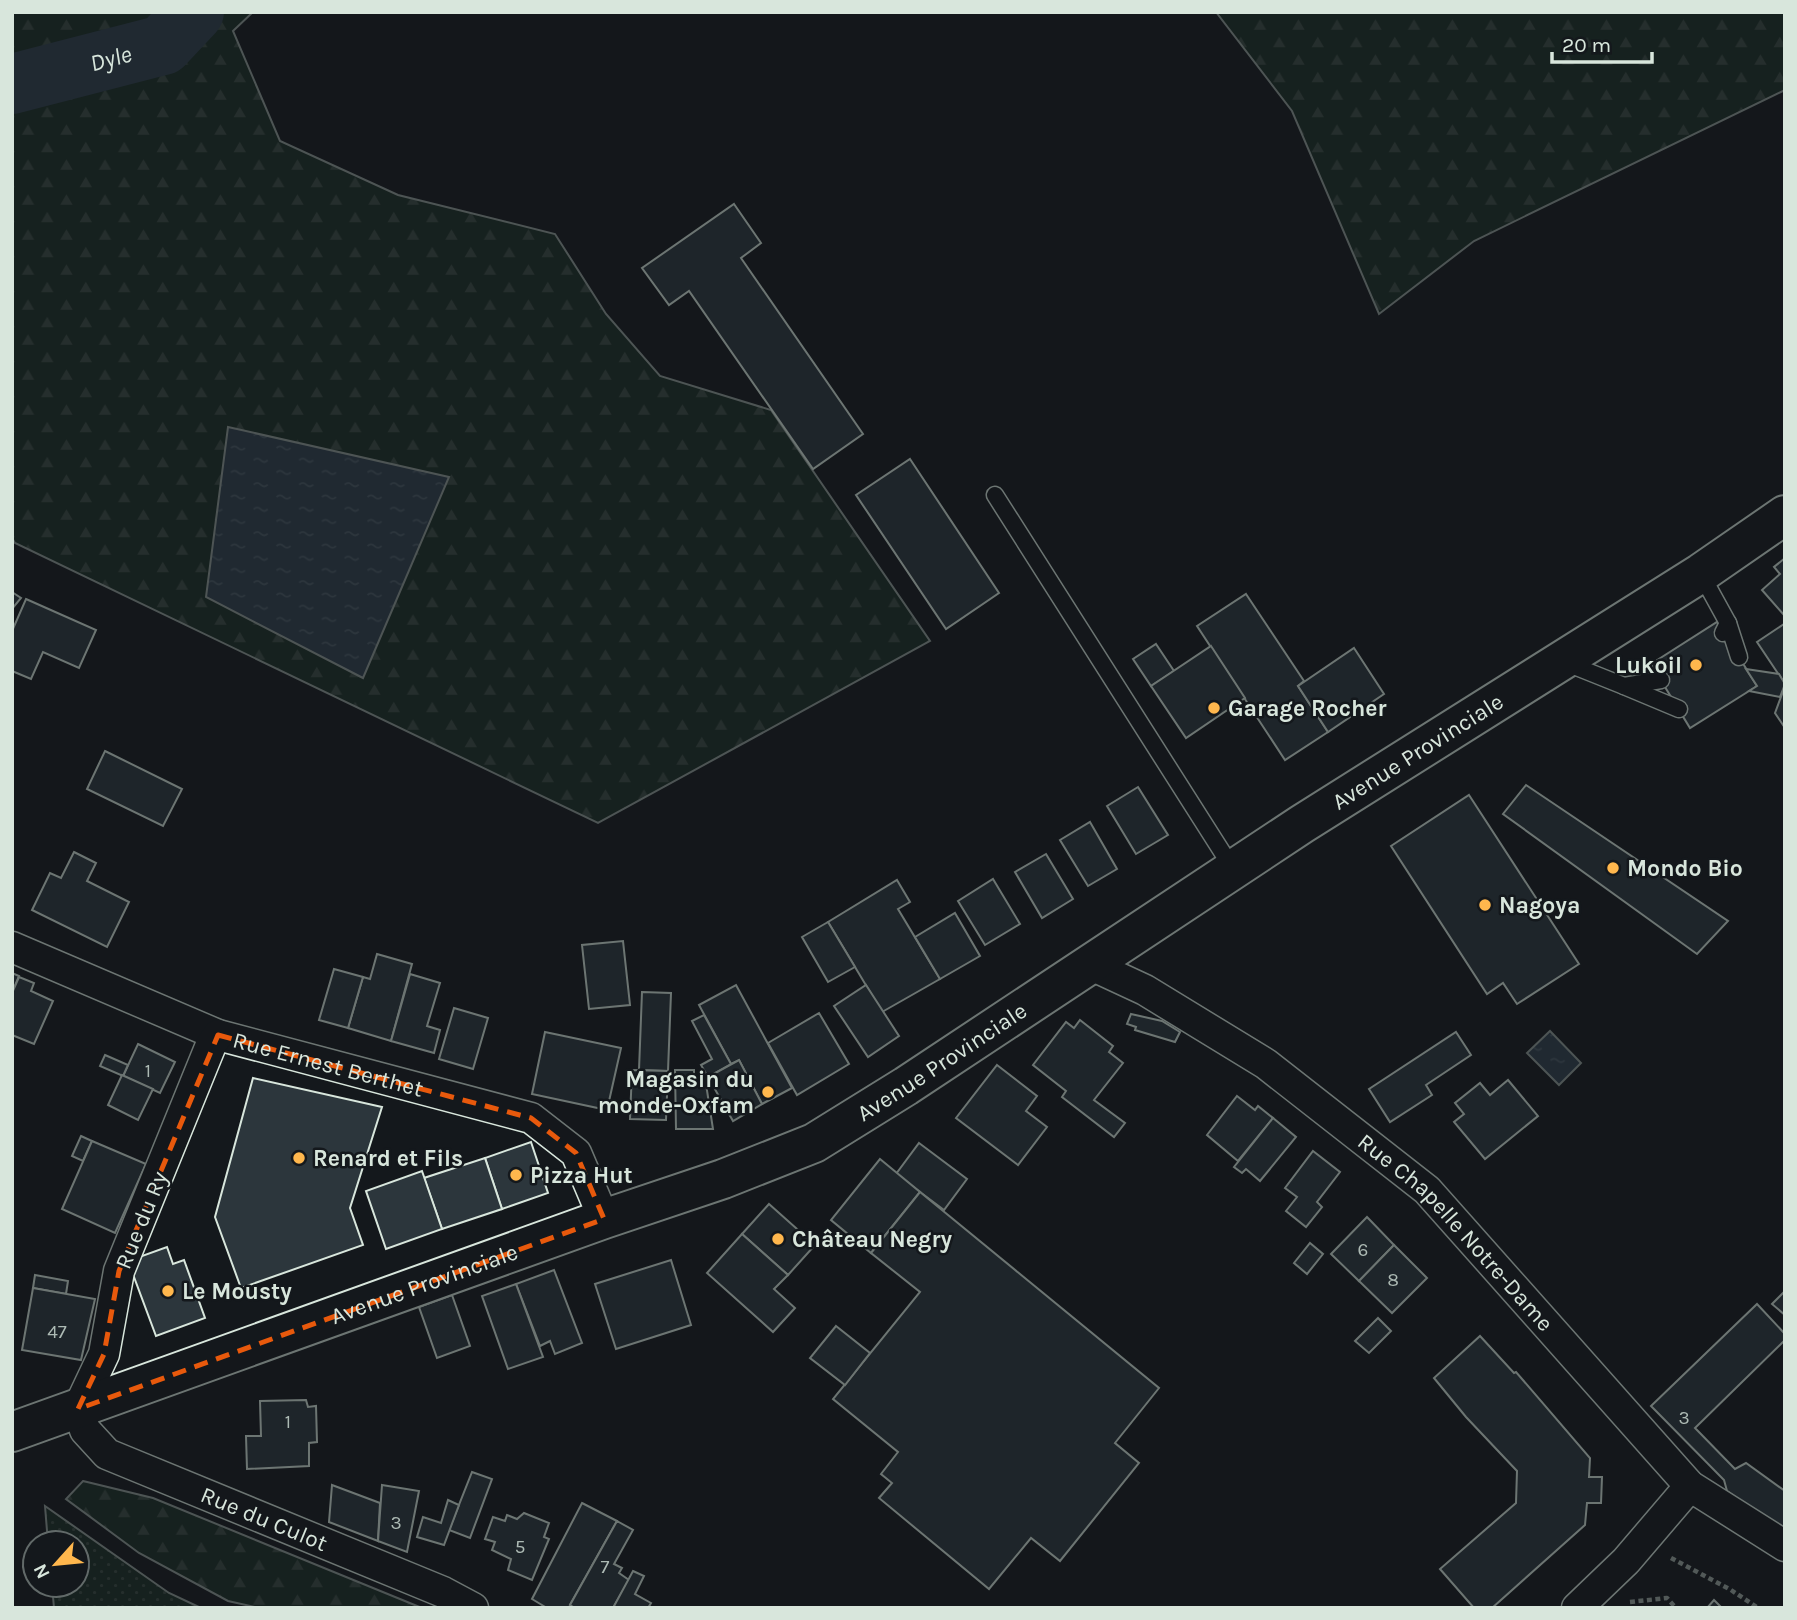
<svg xmlns="http://www.w3.org/2000/svg" width="1797" height="1620" viewBox="0 0 1797 1620" font-family="Karla,sans-serif">
<style>
.forest{fill:url(#forest-firs);stroke:#939e99;stroke-width:2}
.park{fill:url(#park-dots);stroke:#939e99;stroke-width:2}
.water{fill:url(#water-ripples);stroke:#939e99;stroke-width:2}
.lines{fill:none;stroke-linecap:round;stroke-linejoin:round}
.river{stroke:#2f3f4d;stroke-width:60}
.building{fill:#2c363c;stroke:#d8e6dc;stroke-width:2}
.lane-casing{stroke:#d8e6dc;stroke-width:19}
.street-casing{stroke:#d8e6dc;stroke-width:33}
.secondary-casing{stroke:#d8e6dc;stroke-width:42}
.path{stroke:#9da8a2;stroke-width:4.5;stroke-dasharray:5 3.5;stroke-linecap:butt}
.lane{stroke:#14181c;stroke-width:16}
.street{stroke:#14181c;stroke-width:30}
.secondary{stroke:#14181c;stroke-width:38}
.marked{fill:none;stroke:#e8590c;stroke-width:5;stroke-dasharray:14 9;stroke-linejoin:round}
.poi-dot{fill:#ffb74d;stroke:#14181c;stroke-width:2.5}
.labels{text-anchor:middle;stroke-width:5;stroke-linejoin:round;paint-order:stroke}
.number-label{font-size:19px;fill:#adbab4}
.poi-label{font-size:23px;font-weight:bold;fill:#d8e6dc;stroke:#14181c;text-anchor:start}
.street-label{font-size:23px;fill:#d8e6dc;stroke:#14181c}
.water-label{font-size:24px;font-style:italic;fill:#d8e6dc;stroke:#14181c}
</style>
<defs>
<pattern id="forest-firs" width="22" height="20" patternUnits="userSpaceOnUse" patternTransform="scale(1.75)"><rect width="22" height="20" fill="#1a2d24"/><path d="M5 1l3.5 6h-7zM16 11l3.5 6h-7z" fill="#3b4b43"/></pattern>
<pattern id="park-dots" width="8" height="8" patternUnits="userSpaceOnUse" patternTransform="scale(1.75)"><rect width="8" height="8" fill="#1a2d24"/><path d="M2 2h.1M6 6h.1" fill="none" stroke="#3b4b43" stroke-width="1.8" stroke-linecap="round"/></pattern>
<pattern id="water-ripples" width="26" height="14" patternUnits="userSpaceOnUse" patternTransform="scale(1.75)"><rect width="26" height="14" fill="#2f3f4d"/><path d="M2 4q2-2 4 0t4 0M15 11q2-2 4 0t4 0" fill="none" stroke="#4c5b66"/></pattern>
</defs>
<rect width="100%" height="100%" fill="#14181c"/>
<!-- forest -->
<g class="forest">
<path d="M12,12H253L233,31L280,141L398,195L555,234L606,314L660,376L771,410L930,641L598,823L15,543L12,538Z"/>
<path d="M1216,12H1785V90L1474,241L1379,314L1292,111Z"/>
<path d="M83,1481L153,1498L422,1608H259L228,1601L139,1553L66,1499Z"/>
</g>
<!-- park -->
<path class="park" d="M45,1506L169,1593L201,1608H54L52,1585H77V1543H48Z"/>
<!-- water -->
<g class="water">
<path d="M228,427L449,477L363,678L206,597Z"/>
<path d="M1550,1031L1581,1063L1559,1085L1527,1053Z"/>
</g>
<g class="lines">
<!-- river -->
<path class="river" id="s1" d="M12,84L163,45L194,12"/>
</g>
<!-- building -->
<g class="building">
<path d="M734,204L761,243L741,258L863,434L813,469L689,291L669,305L642,268Z"/>
<path d="M910,459L999,593L946,629L856,495Z"/>
<path d="M1785,558V614L1784,615L1762,590L1780,574L1774,567Z"/>
<path d="M12,592L21,598L12,609Z"/>
<path d="M1246,594L1304,681L1298,686L1328,732L1285,760L1197,626Z"/>
<path d="M26,599L96,630L79,668L43,652L31,679L12,671V631Z"/>
<path d="M1717,622L1757,686L1690,728L1651,664Z"/>
<path d="M1784,624L1785,625V684L1757,642Z"/>
<path d="M1156,644L1174,671L1151,686L1133,659Z"/>
<path d="M1211,646L1245,698L1186,738L1151,686Z"/>
<path d="M1354,648L1384,694L1328,732L1298,686Z"/>
<path d="M1746,669L1779,674L1785,684L1780,697L1749,691L1757,686Z"/>
<path d="M1785,686V728L1775,713Z"/>
<path d="M105,751L182,789L163,826L87,789Z"/>
<path d="M1526,785L1728,921L1697,954L1503,814Z"/>
<path d="M1138,787L1168,835L1136,854L1107,806Z"/>
<path d="M1469,795L1579,964L1517,1004L1503,983L1487,994L1391,846Z"/>
<path d="M1090,822L1117,869L1088,886L1060,840Z"/>
<path d="M74,852L96,863L87,881L129,902L107,947L32,910L50,873L61,878Z"/>
<path d="M1046,854L1073,899L1042,918L1015,872Z"/>
<path d="M993,879L1020,924L985,945L958,901Z"/>
<path d="M897,880L910,902L898,909L940,979L882,1012L828,922Z"/>
<path d="M955,913L980,956L940,979L915,937Z"/>
<path d="M828,922L855,967L828,982L802,937Z"/>
<path d="M623,941L630,1005L589,1009L582,945Z"/>
<path d="M377,954L412,964L391,1041L348,1028L363,977L370,979Z"/>
<path d="M334,969L363,977L348,1028L319,1020Z"/>
<path d="M12,973L19,976L12,993Z"/>
<path d="M410,974L440,983L427,1026L440,1030L434,1053L391,1041Z"/>
<path d="M19,977L34,983L31,991L53,1001L34,1044L12,1035V993Z"/>
<path d="M736,985L792,1088L762,1104L739,1060L731,1064L699,1005Z"/>
<path d="M866,985L899,1036L868,1057L834,1006Z"/>
<path d="M642,992L671,993L668,1071L639,1070Z"/>
<path d="M454,1008L488,1018L473,1069L439,1059Z"/>
<path d="M819,1013L849,1064L797,1095L768,1043Z"/>
<path d="M1131,1014L1162,1021L1180,1032L1175,1042L1135,1030L1136,1027L1127,1024Z"/>
<path d="M704,1015L731,1064L708,1077L701,1065L712,1059L692,1021Z"/>
<path d="M1080,1020L1113,1046L1109,1052L1123,1063L1094,1100L1125,1123L1114,1137L1062,1097L1066,1091L1033,1065L1066,1022L1074,1028Z"/>
<path d="M545,1032L621,1048L607,1110L532,1094Z"/>
<path d="M1456,1032L1471,1055L1426,1085L1432,1095L1390,1122L1369,1089Z"/>
<path d="M138,1044L175,1062L160,1093L123,1076Z"/>
<path d="M105,1055L128,1065L123,1076L100,1066Z"/>
<path d="M739,1060L762,1104L733,1121L708,1077Z"/>
<path d="M997,1065L1037,1096L1026,1111L1047,1127L1018,1165L956,1118Z"/>
<path d="M632,1070L668,1071L666,1120L630,1119Z"/>
<path d="M675,1070H694V1084H706L713,1129H676Z"/>
<path d="M122,1075L153,1089L138,1120L108,1105Z"/>
<path d="M253,1078L382,1107L350,1208L363,1245L241,1288L215,1217Z"/>
<path d="M1508,1080L1538,1116L1485,1159L1454,1122L1464,1114L1455,1103L1480,1083L1490,1095Z"/>
<path d="M1237,1096L1255,1110L1258,1106L1273,1118L1238,1161L1207,1135Z"/>
<path d="M1273,1118L1296,1137L1260,1181L1246,1169L1242,1173L1234,1167Z"/>
<path d="M81,1136L92,1141L83,1161L72,1156Z"/>
<path d="M92,1141L146,1164L115,1233L62,1209Z"/>
<path d="M531,1142L548,1193L502,1209L485,1158Z"/>
<path d="M919,1143L967,1179L944,1210L896,1174Z"/>
<path d="M1313,1151L1340,1172L1317,1202L1322,1207L1306,1227L1286,1211L1297,1197L1285,1188Z"/>
<path d="M485,1158L502,1209L442,1229L424,1178Z"/>
<path d="M880,1159L920,1192L871,1253L831,1220Z"/>
<path d="M422,1171L442,1229L386,1249L366,1191Z"/>
<path d="M920,1192L1159,1388L1115,1443L1139,1463L1060,1561L1031,1538L989,1589L879,1498L892,1483L881,1474L898,1452L833,1399L920,1292L871,1253Z"/>
<path d="M769,1204L815,1245L788,1275L742,1234Z"/>
<path d="M1367,1217L1394,1245L1359,1281L1331,1254Z"/>
<path d="M742,1234L788,1275L774,1289L795,1308L773,1332L707,1273Z"/>
<path d="M1310,1243L1323,1254L1307,1274L1294,1263Z"/>
<path d="M1394,1245L1427,1278L1392,1313L1359,1281Z"/>
<path d="M167,1247L173,1264L184,1260L205,1318L156,1336L128,1261Z"/>
<path d="M671,1260L691,1325L616,1349L595,1284Z"/>
<path d="M554,1270L582,1343L555,1354L550,1341L540,1346L516,1284Z"/>
<path d="M35,1275L68,1281L66,1294L33,1288Z"/>
<path d="M516,1284L543,1357L508,1369L482,1296Z"/>
<path d="M33,1288L95,1299L81,1360L22,1350Z"/>
<path d="M1785,1291V1315L1772,1304Z"/>
<path d="M452,1295L470,1346L437,1358L419,1307Z"/>
<path d="M1757,1304L1785,1334V1340L1695,1428L1735,1469L1746,1463L1785,1491V1532L1727,1491L1724,1480L1651,1406Z"/>
<path d="M1378,1318L1391,1331L1369,1353L1355,1341Z"/>
<path d="M836,1326L870,1353L845,1385L810,1358Z"/>
<path d="M1480,1336L1514,1373L1516,1372L1590,1458L1589,1477H1602L1601,1503H1587L1585,1525L1492,1608H1474L1440,1569L1516,1503L1517,1471L1466,1417L1434,1378Z"/>
<path d="M306,1400L308,1407L316,1406L317,1442L309,1443V1466L247,1469L246,1436H261L260,1401Z"/>
<path d="M472,1472L492,1479L470,1538L449,1530Z"/>
<path d="M332,1485L380,1503L378,1541L329,1522Z"/>
<path d="M382,1485L419,1491L407,1552L378,1541Z"/>
<path d="M448,1500L459,1505L444,1545L417,1537L423,1517L441,1523Z"/>
<path d="M582,1503L617,1521L570,1605L575,1608H547L532,1599Z"/>
<path d="M524,1513L549,1523L544,1537L549,1539L532,1580L508,1570L511,1559L492,1550L495,1542L485,1539L493,1517L505,1521L507,1515L517,1519Z"/>
<path d="M617,1521L633,1530L614,1564L622,1568L619,1573L629,1580L613,1608H575L570,1605Z"/>
<path d="M633,1571L644,1576L635,1594L651,1603L648,1608H613Z"/>
<path d="M1714,1600L1722,1608H1707Z"/>
</g>
<g class="lines">
<defs>
<g id="lane">
<path d="M995,495L1233,869"/>
<path d="M1701,574L1728,623L1723,633"/>
<path d="M1728,623L1739,657"/>
<path d="M1564,662L1624,686L1661,680"/>
<path d="M1624,686L1679,709"/>
</g>
<g id="street">
<path id="s2" d="M12,947L218,1035L531,1118L576,1153L604,1219"/>
<path id="s3" d="M1089,964L1145,990L1266,1064L1427,1190L1690,1486L1785,1546"/>
<path id="s4" d="M218,1035L211,1045L119,1271L104,1354L78,1409L85,1430L107,1454L443,1592L473,1608"/>
<path d="M1577,1608L1626,1561L1690,1486"/>
</g>
<g id="secondary">
<path id="s5" d="M12,1432L604,1219L723,1179L814,1143L906,1086L1302,824L1701,573L1785,515"/>
</g>
</defs>
<!-- lane casing -->
<use href="#lane" class="lane-casing"/>
<!-- street casing -->
<use href="#street" class="street-casing"/>
<!-- secondary casing -->
<use href="#secondary" class="secondary-casing"/>
<!-- path -->
<g class="path">
<path d="M1671,1558L1731,1590L1758,1608"/>
<path d="M1630,1602L1667,1598L1676,1608"/>
</g>
<!-- lane -->
<use href="#lane" class="lane"/>
<!-- street -->
<use href="#street" class="street"/>
<!-- secondary -->
<use href="#secondary" class="secondary"/>
</g>
<!-- marked area -->
<path d="M0 0H1797V1620H0ZM218,1035L531,1118L576,1153L604,1219L78,1409L104,1354L119,1271Z" fill="#14181c" fill-opacity=".55" fill-rule="evenodd"/>
<path class="marked" d="M218,1035L531,1118L576,1153L604,1219L78,1409L104,1354L119,1271Z"/>
<!-- markers -->
<g class="poi-dot">
<circle cx="1696" cy="665" r="7"/>
<circle cx="1214" cy="708" r="7"/>
<circle cx="1613" cy="868" r="7"/>
<circle cx="1485" cy="905" r="7"/>
<circle cx="768" cy="1092" r="7"/>
<circle cx="299" cy="1158" r="7"/>
<circle cx="516" cy="1175" r="7"/>
<circle cx="778" cy="1239" r="7"/>
<circle cx="168" cy="1291" r="7"/>
</g>
<g class="labels">
<!-- number labels -->
<g class="number-label">
<text x="148" y="1077">1</text>
<text x="1363" y="1256">6</text>
<text x="1393" y="1286">8</text>
<text x="57" y="1338">47</text>
<text x="1684" y="1424">3</text>
<text x="288" y="1428">1</text>
<text x="396" y="1529">3</text>
<text x="520" y="1553">5</text>
<text x="605" y="1573">7</text>
</g>
<!-- poi labels -->
<g class="poi-label">
<text x="1682" y="673" text-anchor="end">Lukoil</text>
<text x="1228" y="716">Garage Rocher</text>
<text x="1627" y="876">Mondo Bio</text>
<text x="1499" y="913">Nagoya</text>
<text x="754" y="1087" text-anchor="end">Magasin du<tspan x="754" dy="26">monde-Oxfam</tspan></text>
<text x="313" y="1166">Renard et Fils</text>
<text x="530" y="1183">Pizza Hut</text>
<text x="792" y="1247">Château Negry</text>
<text x="182" y="1299">Le Mousty</text>
</g>
<!-- street labels -->
<g class="street-label">
<text dy="8" stroke="none"><textPath href="#s5" startOffset="1572">Avenue Provinciale</textPath></text>
<text dy="8" stroke="none"><textPath href="#s5" startOffset="1004">Avenue Provinciale</textPath></text>
<text dy="8" stroke="none"><textPath href="#s2" startOffset="338">Rue Ernest Berthet</textPath></text>
<text transform="translate(141 1220) rotate(-68)" y="8">Rue du Ry</text>
<text dy="8" stroke="none"><textPath href="#s3" startOffset="458">Rue Chapelle Notre-Dame</textPath></text>
<text dy="8" stroke="none"><textPath href="#s5" startOffset="438">Avenue Provinciale</textPath></text>
<text dy="8" stroke="none"><textPath href="#s4" startOffset="626">Rue du Culot</textPath></text>
</g>
<!-- water labels -->
<g class="water-label">
<text dy="8" stroke="none"><textPath href="#s1" startOffset="102">Dyle</textPath></text>
</g>
</g>
<!-- border -->
<rect width="1797" height="1620" fill="none" stroke="#d8e6dc" stroke-width="28"/>
<!-- north arrow -->
<g transform="translate(56 1564) rotate(243)"><circle r="33" fill="#14181c" stroke="#626a69" stroke-width="2"/>
<path d="M0-5L12 26L0 18L-12 26Z" fill="#ffb74d"/>
<text y="-10" font-size="19" font-weight="bold" text-anchor="middle" fill="#d8e6dc">N</text>
</g>
<!-- scale -->
<path d="M1552 52v10h100v-10" fill="none" stroke="#d8e6dc" stroke-width="3.5"/>
<text x="1562" y="52" font-size="21" fill="#d8e6dc" stroke="#14181c" stroke-width="5" paint-order="stroke">20 m</text>
</svg>
